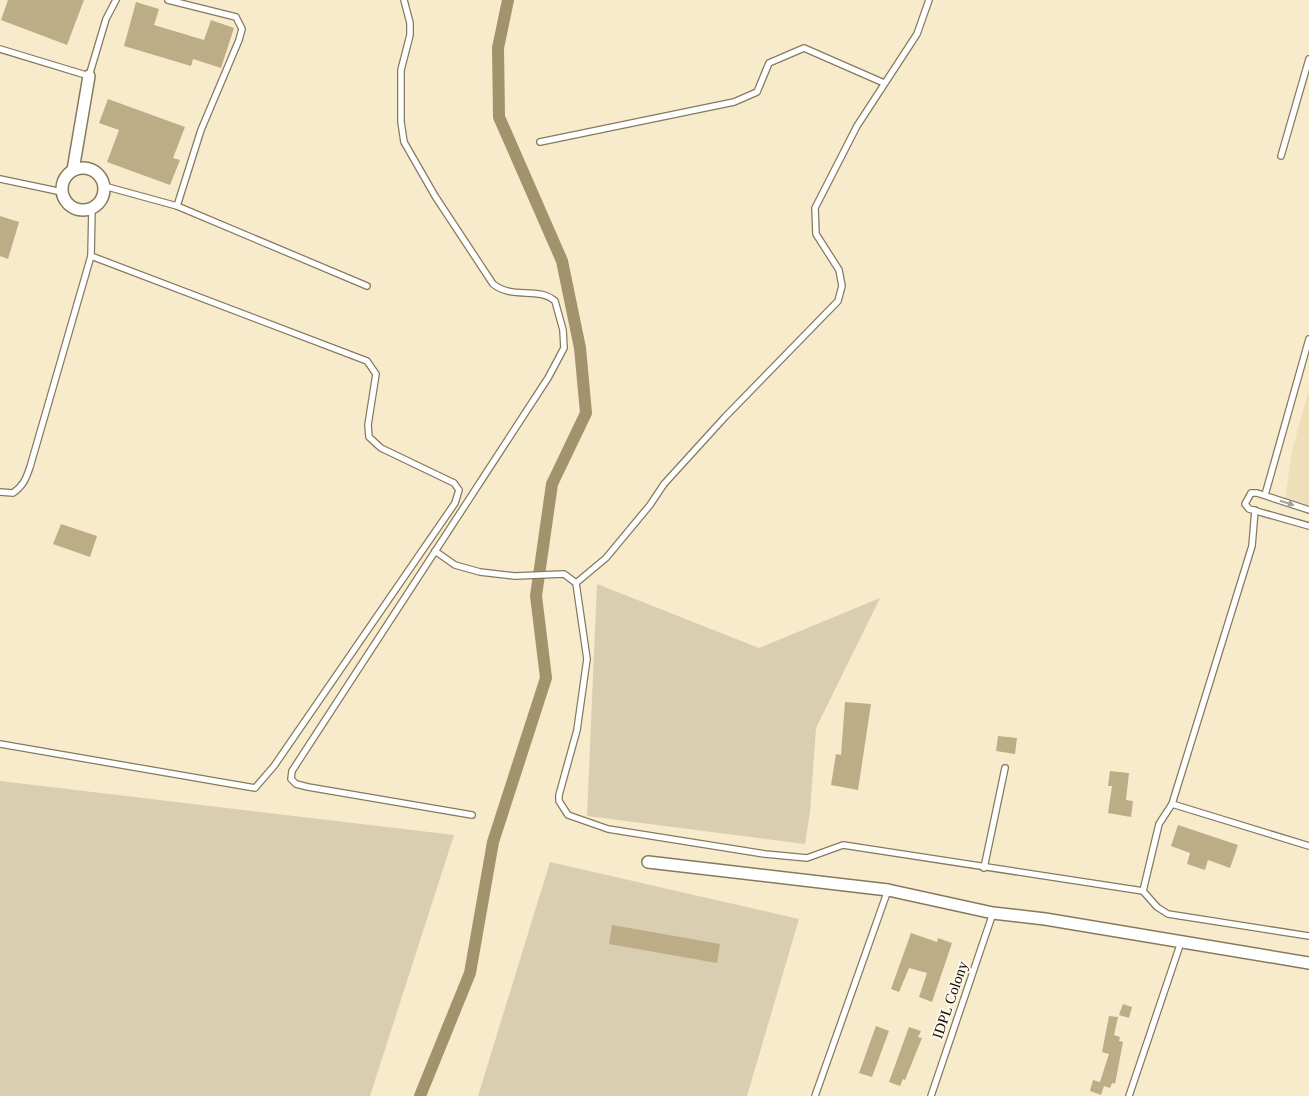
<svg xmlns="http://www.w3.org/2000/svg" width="1309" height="1096" viewBox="0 0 1309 1096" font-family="'Times New Roman',serif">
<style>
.built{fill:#efdfb8}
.green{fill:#daceb2}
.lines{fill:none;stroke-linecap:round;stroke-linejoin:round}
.canal{stroke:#a2936c;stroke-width:12}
.building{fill:#bdad86}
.lane-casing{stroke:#867a5d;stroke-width:8}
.street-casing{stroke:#867a5d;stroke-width:14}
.lane{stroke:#fff;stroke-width:5.5}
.street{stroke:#fff;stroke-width:11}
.oneway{fill:#a19f9b}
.labels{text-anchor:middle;stroke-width:4;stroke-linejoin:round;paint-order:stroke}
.street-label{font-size:15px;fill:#130e04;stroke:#fef9ec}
</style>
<rect width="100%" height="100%" fill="#f8ebcb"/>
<!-- built -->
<path class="built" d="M1309,389V507L1285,499L1292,451Z"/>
<!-- green -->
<g class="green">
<path d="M597,584L759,648L880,598L816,728L810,812L805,844L587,816Z"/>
<path d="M0,781L454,835L370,1096H0Z"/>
<path d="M550,862L799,919L747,1096H478Z"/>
</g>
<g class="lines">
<!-- canal -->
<path class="canal" d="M420,1096L470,973L493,842L546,678L536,596L552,484L586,413L580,348L562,261L499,117L498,48L508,0"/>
</g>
<!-- building -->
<g class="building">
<path d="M8,0H84L67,45L1,20Z"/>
<path d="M136,2L159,9L154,25L204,40L211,20L234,28L221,68L193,59L191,66L124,46Z"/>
<path d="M108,99L185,127L173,158L180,160L170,185L107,162L119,130L99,123Z"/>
<path d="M0,216L19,222L8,259L0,256Z"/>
<path d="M61,524L97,536L90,557L53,544Z"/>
<path d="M845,702L871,704L858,790L831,785L836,754L841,755Z"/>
<path d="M998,736L1017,738L1015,754L996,751Z"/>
<path d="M1110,771L1129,773L1126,800L1133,801L1131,817L1108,813L1112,786H1108Z"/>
<path d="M1178,825L1238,845L1230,868L1208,860L1205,870L1187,864L1190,853L1171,846Z"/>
<path d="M612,925L720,944L717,963L609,944Z"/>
<path d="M911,933L937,942L938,938L952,943L932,1002L919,997L927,973L909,968L899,992L891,989Z"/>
<path d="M1123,1004L1132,1007L1129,1018L1119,1015Z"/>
<path d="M1109,1016L1118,1017L1114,1035L1120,1037L1119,1041L1123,1042L1115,1084L1112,1083L1110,1088L1104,1086L1101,1095L1090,1091L1093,1080L1100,1082L1109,1054L1102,1052Z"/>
<path d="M876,1026L889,1031L872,1077L859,1073Z"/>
<path d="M909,1027L921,1031L918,1037L922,1038L905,1080L903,1079L900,1086L889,1082Z"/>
</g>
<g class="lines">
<defs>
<g id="lane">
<path d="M404,0L410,23V35L401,70V122L404,142L435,196L493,284C513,300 538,286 555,301L563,330L564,348L548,378L292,771L291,779L296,784L308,787L472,815"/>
<path d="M0,49L89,76L106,19L116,0"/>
<path d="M540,142L734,102L757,92L769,63L804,48L884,83"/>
<path d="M1281,156L1309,59"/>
<path d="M0,179L62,192"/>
<path d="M104,186L177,206L201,130L239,40L242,29L236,17L168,0"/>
<path d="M177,206L367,286"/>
<path d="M0,492L13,493C23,486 26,479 30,467L91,256L92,208"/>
<path d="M1265,495L1309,339"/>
<path d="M1255,510L1252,546L1172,804L1159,824L1143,891L1157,907L1168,914L1309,936"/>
<path d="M1309,510L1257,493H1251L1245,504L1249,509L1309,526"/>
<path d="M435,551L455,565L480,572L515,576L564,574L576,583L587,659L577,730L559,795V801L568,815L608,829L765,854L807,858L843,845L1143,891"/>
<path d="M576,583L606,558L650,505L664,484L725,417L838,301L842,286L839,270L816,234L815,208L857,126L917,34L929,0"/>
<path d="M0,744L255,788L274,766L455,503L459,490L454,483L381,448L369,437L368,425L376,374L367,361L91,256"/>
<path d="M1172,804L1309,846"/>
<path d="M984,868L1005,768"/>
<path d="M815,1096L888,890"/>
<path d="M931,1096L993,913"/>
<path d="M1129,1096L1181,942"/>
</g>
<g id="street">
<circle cx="83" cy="189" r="21"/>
<path d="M73,170L89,76"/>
<path d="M648,862L888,890L993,913L1045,919L1309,963"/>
</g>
</defs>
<!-- lane casing -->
<use href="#lane" class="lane-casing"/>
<!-- street casing -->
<use href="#street" class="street-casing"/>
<!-- lane -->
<use href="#lane" class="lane"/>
<!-- street -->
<use href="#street" class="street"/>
</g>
<!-- one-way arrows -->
<defs><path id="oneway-solid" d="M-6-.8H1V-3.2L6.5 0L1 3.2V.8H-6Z" transform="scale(1.25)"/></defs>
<use class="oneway" href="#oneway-solid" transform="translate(1287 503) rotate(18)"/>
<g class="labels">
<!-- street labels -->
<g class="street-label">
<text transform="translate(950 1000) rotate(-71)" y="5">IDPL Colony</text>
</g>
</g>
</svg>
